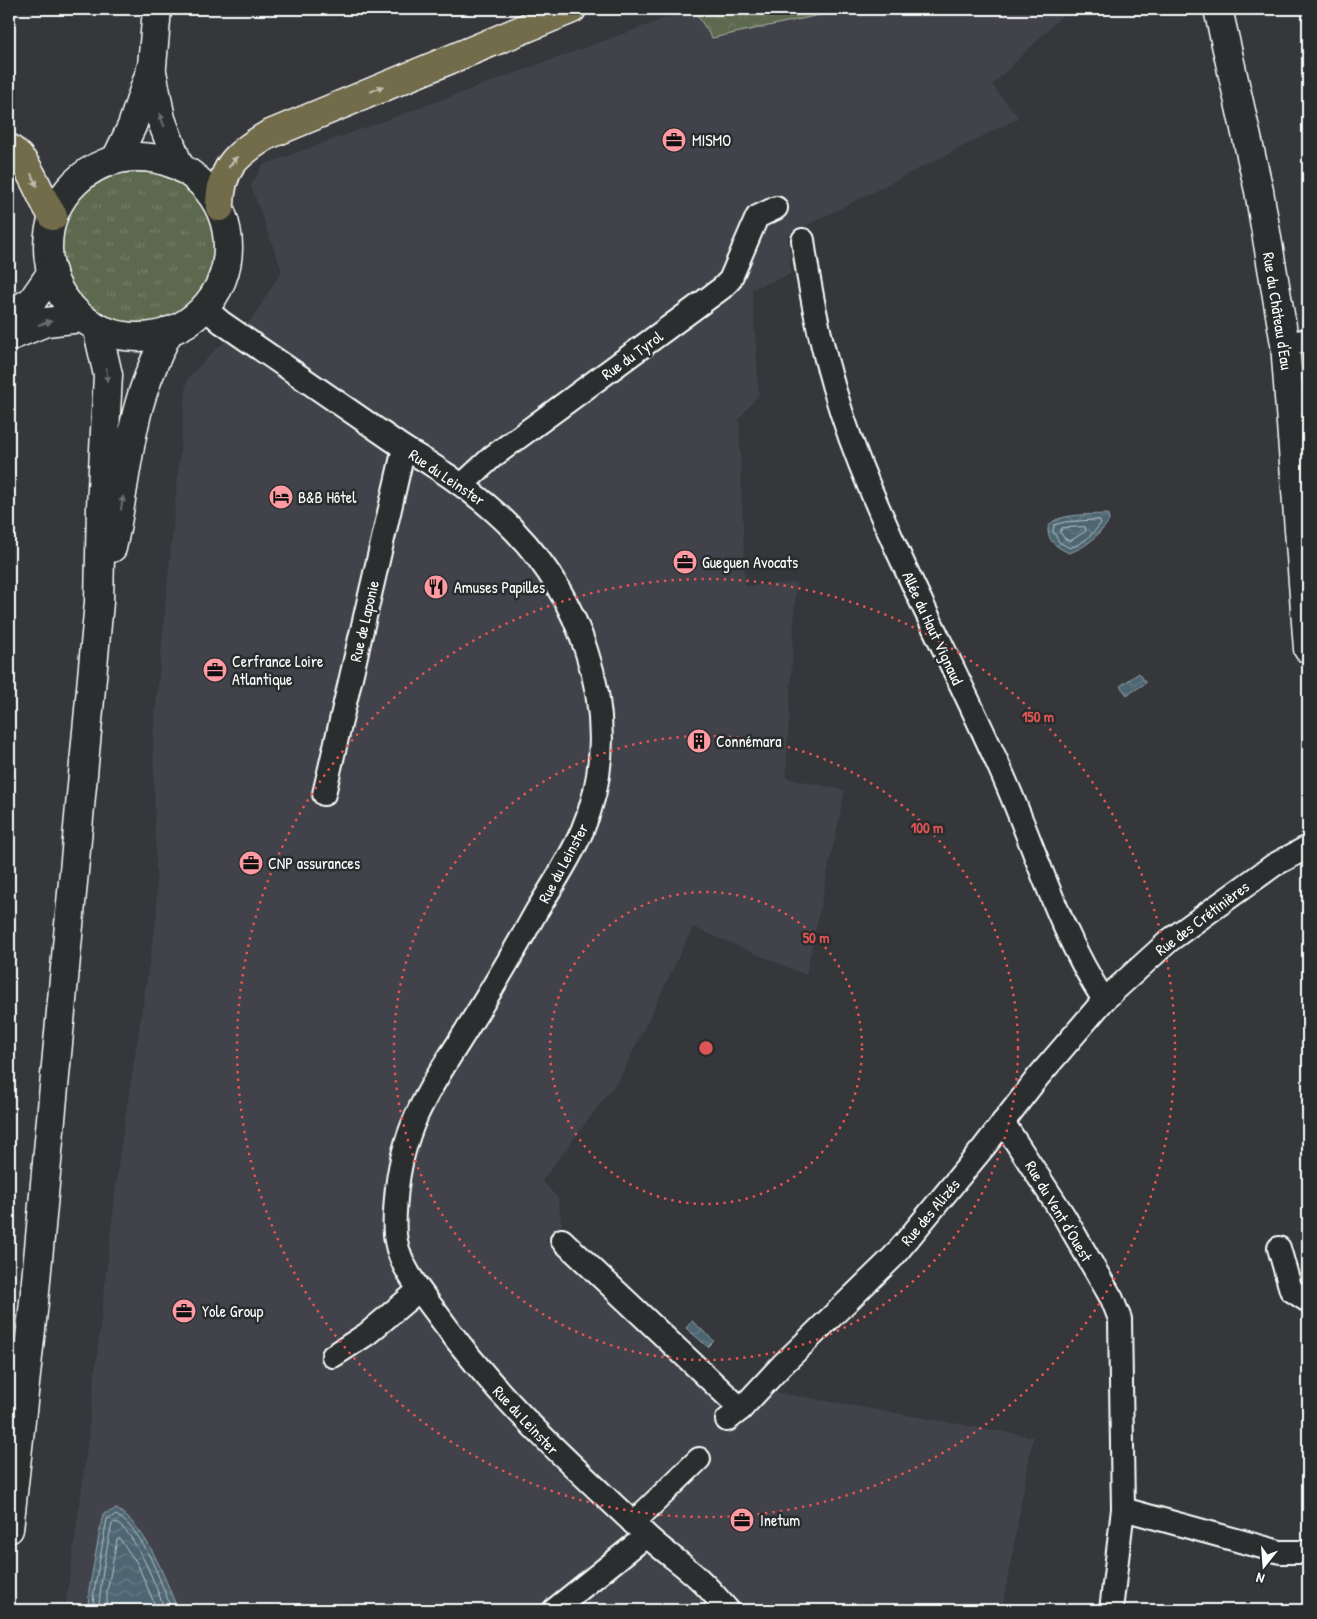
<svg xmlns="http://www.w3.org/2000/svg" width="1317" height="1619" viewBox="0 0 1317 1619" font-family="'Patrick Hand',sans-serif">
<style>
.built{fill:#42434b}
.grass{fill:url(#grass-tufts);stroke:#aeb4a8}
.forest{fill:url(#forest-crowns);stroke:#aeb4a8}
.water{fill:url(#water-waves);stroke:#94a3aa}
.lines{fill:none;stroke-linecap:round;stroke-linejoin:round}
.shore{stroke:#b8c2c7;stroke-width:1}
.street-casing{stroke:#fff;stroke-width:26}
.secondary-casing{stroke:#fff;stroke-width:31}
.highway-casing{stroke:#fff;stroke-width:31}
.street{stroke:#2a2d2e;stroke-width:22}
.secondary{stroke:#2a2d2e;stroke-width:28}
.highway{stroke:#726c4b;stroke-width:28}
.oneway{fill:#c0bdae}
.oneway2{fill:#6a6c6d}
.ring{fill:none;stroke:#de5353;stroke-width:2.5;stroke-dasharray:2.5 5}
.labels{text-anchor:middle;stroke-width:5;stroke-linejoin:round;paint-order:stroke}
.poi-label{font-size:16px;fill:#fff;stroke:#2a2d2e;text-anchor:start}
.street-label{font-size:16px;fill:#fff;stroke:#2a2d2e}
.centre{fill:#de5353;stroke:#2a2d2e;stroke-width:2.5}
.ring-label{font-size:15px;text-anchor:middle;font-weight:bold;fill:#de5353;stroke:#2a2d2e;stroke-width:5;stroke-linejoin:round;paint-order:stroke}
</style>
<defs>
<pattern id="grass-tufts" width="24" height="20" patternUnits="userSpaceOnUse" patternTransform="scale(1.25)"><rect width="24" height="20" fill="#5c6950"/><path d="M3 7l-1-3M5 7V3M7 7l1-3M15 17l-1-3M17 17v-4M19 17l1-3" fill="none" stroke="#74806a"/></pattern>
<pattern id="forest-crowns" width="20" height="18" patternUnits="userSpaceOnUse" patternTransform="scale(1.25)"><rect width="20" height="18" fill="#5c6950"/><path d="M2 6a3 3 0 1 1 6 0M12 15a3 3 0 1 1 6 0" fill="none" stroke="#74806a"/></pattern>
<pattern id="water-waves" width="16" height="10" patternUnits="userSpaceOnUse" patternTransform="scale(1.25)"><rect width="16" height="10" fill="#4d6672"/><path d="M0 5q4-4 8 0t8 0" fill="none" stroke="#687d87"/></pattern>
</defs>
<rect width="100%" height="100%" fill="#35373b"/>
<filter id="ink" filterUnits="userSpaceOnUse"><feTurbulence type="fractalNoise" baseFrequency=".02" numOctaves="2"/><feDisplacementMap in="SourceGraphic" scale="10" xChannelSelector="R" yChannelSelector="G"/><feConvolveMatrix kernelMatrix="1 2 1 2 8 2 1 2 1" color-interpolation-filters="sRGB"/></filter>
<g filter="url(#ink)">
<!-- built -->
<path class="built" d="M691,9L712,38L848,9H1069L992,85L1019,118L788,235L791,274L752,289L759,394L739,419L745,586L796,583L786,778L845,790L806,975L693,927L621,1076L542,1181L558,1198L562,1225L545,1240L745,1419L769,1391L1033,1437L1002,1610H65L85,1464L119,1158L157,914L153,737L187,379L215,350L251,320L282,271L251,186L263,165Z"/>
<!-- grass -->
<circle class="grass" cx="138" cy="248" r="76"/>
<!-- forest -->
<path class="forest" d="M693,9H848L712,38Z"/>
<!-- water -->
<g class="water">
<path d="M1108,514L1109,521C1097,537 1087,547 1069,553C1059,548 1049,543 1048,531C1046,512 1095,515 1108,514Z"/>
<path d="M1139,673L1146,683L1127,695L1120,686Z"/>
<path d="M692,1321L714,1341L708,1347L686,1328Z"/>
<path d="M117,1509C150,1532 163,1575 178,1610H88L89,1590L103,1514Z"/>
</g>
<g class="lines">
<!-- shore -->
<g class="shore">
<path d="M1099,520L1101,523C1092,535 1084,543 1070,548L1059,542L1053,531L1054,525L1065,522Z"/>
<path d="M1085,527L1086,531L1070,541L1064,538L1060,532L1062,528Z"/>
<path d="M93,1610L94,1591L107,1519L116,1515C144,1530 160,1581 172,1610"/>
<path d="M99,1610C100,1581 106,1552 112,1524L115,1522C137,1534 156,1587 165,1610"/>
<path d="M107,1610V1592L117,1540L119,1538L137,1563L157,1610"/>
</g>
<defs>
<g id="street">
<path d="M803,240C813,316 832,393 860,464C902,569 955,668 1001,771C1035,847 1058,930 1104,1000"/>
<path d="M205,308L221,322L404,448C488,496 555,554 586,650C606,709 607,773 582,831C570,859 552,886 536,912C512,956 486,999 459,1042C425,1095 401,1133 396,1198C395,1212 393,1227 396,1241C401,1269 422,1293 438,1315C498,1400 569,1462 644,1533C661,1550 682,1563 699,1579C709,1588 719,1600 728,1610"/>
<path d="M1285,344L1308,340"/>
<path d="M462,485L492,457L722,288L730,280L757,217L776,208"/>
<path d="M324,794L404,448"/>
<path d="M1003,1122L1064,1216L1112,1299L1120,1319L1123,1509L1111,1610"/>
<path d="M562,1240L741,1409"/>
<path d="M1279,1248L1291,1290L1308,1301"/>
<path d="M333,1356L367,1334L419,1290"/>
<path d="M727,1420L741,1409L782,1365L893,1257L984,1147L1038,1077L1104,1000L1170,940L1274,865L1308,847"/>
<path d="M1123,1509L1280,1552H1308"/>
<path d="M633,1523L699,1459"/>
<path d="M554,1610L646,1536"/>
</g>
<g id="secondary">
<path d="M1218,9L1259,191L1285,344L1308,649"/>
<path d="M152,72L161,119L179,166"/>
<circle cx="138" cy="247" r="90"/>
<path d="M116,159L132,126L152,66L157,9"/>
<path d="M9,315L32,301L52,272"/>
<path d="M9,337L46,322L82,318"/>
<path d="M112,548C122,504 126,457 137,413C144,384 156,357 169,331"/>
<path d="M9,1529L34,1302L99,602L101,507L108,375L97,327"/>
</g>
<g id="highway">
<path d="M9,148C33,165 37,193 53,216"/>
<path d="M220,207C220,168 236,154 268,135L572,9"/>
</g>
</defs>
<!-- street casing -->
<use href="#street" class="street-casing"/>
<!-- secondary casing -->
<use href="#secondary" class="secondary-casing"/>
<!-- highway casing -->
<use href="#highway" class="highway-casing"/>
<!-- street -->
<use href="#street" class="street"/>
<!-- secondary -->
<use href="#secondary" class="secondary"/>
<!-- highway -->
<use href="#highway" class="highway"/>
</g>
<!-- one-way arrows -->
<defs><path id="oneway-solid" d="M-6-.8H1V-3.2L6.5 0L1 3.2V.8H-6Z" transform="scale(1.25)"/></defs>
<g class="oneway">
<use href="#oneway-solid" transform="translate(377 89) rotate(-23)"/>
<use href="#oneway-solid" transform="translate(233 162) rotate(-50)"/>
<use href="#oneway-solid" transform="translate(34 180) rotate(65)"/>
</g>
<g class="oneway2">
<use href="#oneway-solid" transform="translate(162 120) rotate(-109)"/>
<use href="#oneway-solid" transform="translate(45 323) rotate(-15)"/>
<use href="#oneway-solid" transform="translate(107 375) rotate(85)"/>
<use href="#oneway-solid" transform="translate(122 503) rotate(-81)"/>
</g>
</g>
<!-- distance rings -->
<g class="ring">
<circle cx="706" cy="1048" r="156"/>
<circle cx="706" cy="1048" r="312"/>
<circle cx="706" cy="1048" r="469"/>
</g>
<!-- icons -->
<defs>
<symbol id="office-disc" viewBox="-11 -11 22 22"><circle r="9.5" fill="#ff9aa2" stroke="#2a2d2e"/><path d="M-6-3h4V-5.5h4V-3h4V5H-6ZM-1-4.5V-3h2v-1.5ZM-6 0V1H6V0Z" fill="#111"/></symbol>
<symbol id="hotel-disc" viewBox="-11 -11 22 22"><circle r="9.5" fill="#ff9aa2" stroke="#2a2d2e"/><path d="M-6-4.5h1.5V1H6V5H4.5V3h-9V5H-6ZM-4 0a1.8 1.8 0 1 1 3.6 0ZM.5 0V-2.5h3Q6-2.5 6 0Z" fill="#111"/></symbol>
<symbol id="restaurant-disc" viewBox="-11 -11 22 22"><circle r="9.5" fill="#ff9aa2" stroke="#2a2d2e"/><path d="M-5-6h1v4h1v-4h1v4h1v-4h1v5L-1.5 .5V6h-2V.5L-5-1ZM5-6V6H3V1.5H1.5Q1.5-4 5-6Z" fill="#111"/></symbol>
<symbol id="building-disc" viewBox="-11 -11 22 22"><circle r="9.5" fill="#ff9aa2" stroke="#2a2d2e"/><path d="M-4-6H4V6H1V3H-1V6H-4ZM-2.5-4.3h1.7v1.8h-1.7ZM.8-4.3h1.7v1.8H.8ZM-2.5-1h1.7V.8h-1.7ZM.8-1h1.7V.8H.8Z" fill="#111"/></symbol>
</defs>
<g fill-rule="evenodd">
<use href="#office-disc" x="660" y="126" width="28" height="28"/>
<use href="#hotel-disc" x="267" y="483" width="28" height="28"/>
<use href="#office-disc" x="671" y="548" width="28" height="28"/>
<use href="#restaurant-disc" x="422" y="573" width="28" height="28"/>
<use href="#office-disc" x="201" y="656" width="28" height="28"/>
<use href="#building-disc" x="685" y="727" width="28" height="28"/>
<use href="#office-disc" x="237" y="849" width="28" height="28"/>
<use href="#office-disc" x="170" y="1297" width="28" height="28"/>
<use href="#office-disc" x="728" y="1506" width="28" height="28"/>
</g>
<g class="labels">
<!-- poi labels -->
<g class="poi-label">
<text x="692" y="146">MISMO</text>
<text x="298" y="503">B&amp;B Hôtel</text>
<text x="702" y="568">Gueguen Avocats</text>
<text x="454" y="593">Amuses Papilles</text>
<text x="232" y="667">Cerfrance Loire<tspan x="232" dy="18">Atlantique</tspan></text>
<text x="716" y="747">Connémara</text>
<text x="268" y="869">CNP assurances</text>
<text x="202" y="1317">Yole Group</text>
<text x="760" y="1526">Inetum</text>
</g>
<!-- street labels -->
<g class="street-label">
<text transform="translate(1278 311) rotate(81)" y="6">Rue du Château d'Eau</text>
<text transform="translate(632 355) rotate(-36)" y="6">Rue du Tyrol</text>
<text transform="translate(447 477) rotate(34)" y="6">Rue du Leinster</text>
<text transform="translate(364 621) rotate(-77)" y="6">Rue de Laponie</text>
<text transform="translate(933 628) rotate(65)" y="6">Allée du Haut Vignaud</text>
<text transform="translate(563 863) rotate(-62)" y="6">Rue du Leinster</text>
<text transform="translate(1202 918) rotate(-37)" y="6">Rue des Crétinières</text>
<text transform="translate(1059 1211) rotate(59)" y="6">Rue du Vent d'Ouest</text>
<text transform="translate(930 1212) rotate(-50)" y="6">Rue des Alizés</text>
<text transform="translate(526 1420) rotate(47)" y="6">Rue du Leinster</text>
</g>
</g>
<circle cx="706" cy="1048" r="8" class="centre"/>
<g class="ring-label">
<text x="1038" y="722">150 m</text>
<text x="927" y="833">100 m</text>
<text x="816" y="943">50 m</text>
</g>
<!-- margin -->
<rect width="1317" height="1619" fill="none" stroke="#2a2d2e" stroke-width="30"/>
<rect x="15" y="15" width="1287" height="1589" fill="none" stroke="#fff" stroke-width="2" filter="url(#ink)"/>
<!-- north arrow -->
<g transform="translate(1264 1566) rotate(197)" stroke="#2a2d2e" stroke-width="4" paint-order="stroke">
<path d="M0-4L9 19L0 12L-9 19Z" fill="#ffffff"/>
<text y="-8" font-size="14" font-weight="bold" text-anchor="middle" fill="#ffffff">N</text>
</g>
</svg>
